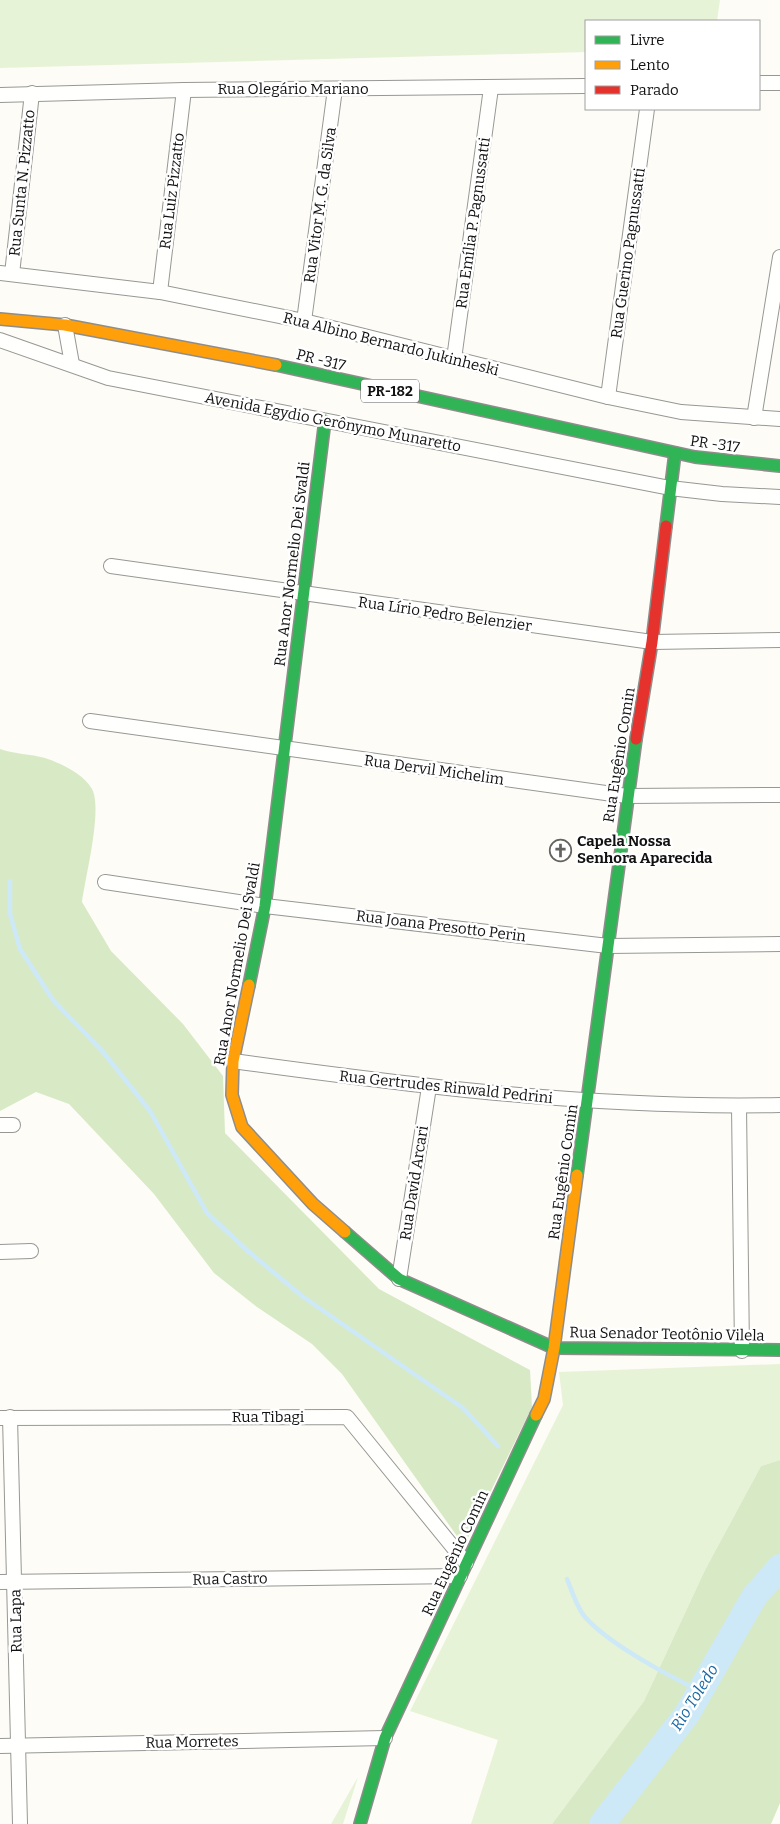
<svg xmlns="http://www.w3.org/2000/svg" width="780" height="1824" viewBox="0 0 780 1824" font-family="Bitter,serif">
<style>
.green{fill:#e7f3d7}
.forest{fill:#d8eac5}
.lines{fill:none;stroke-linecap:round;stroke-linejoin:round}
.stream{stroke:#cde8f7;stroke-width:4.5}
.river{stroke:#cde8f7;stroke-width:26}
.street-casing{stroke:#979795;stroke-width:16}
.fast-casing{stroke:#8e8d8b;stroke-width:14}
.slow-casing{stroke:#8e8d8b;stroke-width:14}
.jam-casing{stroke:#8e8d8b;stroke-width:14}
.street{stroke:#fffffe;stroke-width:14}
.fast{stroke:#30b455;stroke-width:11}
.slow{stroke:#ff9f0a;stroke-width:11}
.jam{stroke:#e5322d;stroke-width:11}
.labels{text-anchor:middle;stroke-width:5;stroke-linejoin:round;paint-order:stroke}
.shield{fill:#fff;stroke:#585858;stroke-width:1}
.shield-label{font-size:14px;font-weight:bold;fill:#111}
.street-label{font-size:15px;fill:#111;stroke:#fff}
.poi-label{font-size:15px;font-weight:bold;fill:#111;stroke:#fff;text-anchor:start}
.water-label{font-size:16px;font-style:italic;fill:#1768a6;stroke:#fff}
</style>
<rect width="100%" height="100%" fill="#fdfcf7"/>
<!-- green -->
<g class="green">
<path d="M0,0H720L717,21H586V52L0,68Z"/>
<path d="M780,1364V1460L761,1466L705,1570L644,1701L552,1824H471L498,1740L410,1711L563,1405L559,1372Z"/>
<path d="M358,1777L343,1824H331Z"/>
</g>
<!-- forest -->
<g class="forest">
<path d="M0,749C15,754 30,754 45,758C60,763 84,774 92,789C103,809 85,878 82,902L111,951L183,1024L223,1076L225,1133L379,1289L530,1370L532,1407L464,1546L342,1374L312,1344L257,1307L214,1273L154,1194L69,1104L36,1092L0,1111Z"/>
<path d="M780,1460V1803L771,1824H552L644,1701L705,1570L761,1466Z"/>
</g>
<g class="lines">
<!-- stream -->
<g class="stream">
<path d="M10,881V914L20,949L53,1000L103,1052L150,1111L207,1213L249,1252L302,1296L463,1408L498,1446"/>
<path d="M567,1579C572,1591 577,1608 585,1617C609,1644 667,1675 700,1691"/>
</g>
<!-- river -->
<path class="river" d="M602,1824L687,1714L754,1597L780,1567"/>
<defs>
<g id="street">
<path d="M759,83H780"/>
<path d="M0,95L184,90L586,86"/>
<path d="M0,273L160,292L304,321L608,397L681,412L780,419"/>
<path d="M12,274L32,93"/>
<path d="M160,292L184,90"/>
<path d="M304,321L335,89"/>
<path d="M65,325L72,364"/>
<path d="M0,340L108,378L670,488L722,494L780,497"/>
<path d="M454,359L491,88"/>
<path d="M608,397L647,109"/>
<path d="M754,418L780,257"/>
<path d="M111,566L652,642L780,640"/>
<path d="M90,721L627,796L780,795"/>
<path d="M105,882L265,906L608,946L780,944"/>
<path d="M233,1061C415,1086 596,1109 780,1105"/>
<path d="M739,1106L742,1351"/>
<path d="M0,1125H13"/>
<path d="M0,1252L31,1251"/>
<path d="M399,1279L429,1087"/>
<path d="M10,1417L20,1824"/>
<path d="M0,1418L347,1417L466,1563"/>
<path d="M0,1582L460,1576"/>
<path d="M0,1746L385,1738"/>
</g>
<g id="fast">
<path d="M276,365L695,457L780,466"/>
<path d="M666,526L675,453"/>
<path d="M249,985L265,906L325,420"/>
<path d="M577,1175L636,739"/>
<path d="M345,1232L399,1279L554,1348L780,1350"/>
<path d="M360,1824L385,1738L536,1415"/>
</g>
<g id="slow">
<path d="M0,319L65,325L276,365"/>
<path d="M249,985L233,1061L232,1095L242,1127L313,1204L345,1232"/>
<path d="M536,1415L544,1399L554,1348L577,1175"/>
</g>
<path id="jam" d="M636,739L652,642L666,526"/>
</defs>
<!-- street casing -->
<use href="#street" class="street-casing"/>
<!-- fast casing -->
<use href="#fast" class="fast-casing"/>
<!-- slow casing -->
<use href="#slow" class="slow-casing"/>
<!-- jam casing -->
<use href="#jam" class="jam-casing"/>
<!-- street -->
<use href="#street" class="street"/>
<!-- fast -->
<use href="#fast" class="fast"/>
<!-- slow -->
<use href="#slow" class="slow"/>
<!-- jam -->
<use href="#jam" class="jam"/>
</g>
<!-- icons -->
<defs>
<symbol id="church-ring" viewBox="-11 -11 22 22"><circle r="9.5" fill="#fff" stroke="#646362" stroke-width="1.5"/><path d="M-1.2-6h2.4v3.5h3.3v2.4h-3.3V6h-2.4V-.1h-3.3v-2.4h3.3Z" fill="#646362"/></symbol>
</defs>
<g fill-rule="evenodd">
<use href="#church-ring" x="548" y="838" width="25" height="25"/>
</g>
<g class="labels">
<!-- shield labels -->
<rect class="shield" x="361" y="379.5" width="58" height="23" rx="4"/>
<g class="shield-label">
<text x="390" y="396">PR-182</text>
</g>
<!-- street labels -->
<g class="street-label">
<text x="293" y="94">Rua Olegário Mariano</text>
<text transform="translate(22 183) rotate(-84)" y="5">Rua Sunta N. Pizzatto</text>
<text transform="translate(172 191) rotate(-83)" y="5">Rua Luiz Pizzatto</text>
<text transform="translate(320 205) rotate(-82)" y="5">Rua Vitor M. G. da Silva</text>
<text transform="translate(473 223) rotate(-82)" y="5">Rua Emília P. Pagnussatti</text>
<text transform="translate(628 253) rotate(-82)" y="5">Rua Guerino Pagnussatti</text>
<text transform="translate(391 344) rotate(14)" y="5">Rua Albino Bernardo Jukinheski</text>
<text transform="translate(321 360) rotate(14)" y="5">PR -317</text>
<text transform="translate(333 422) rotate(11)" y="5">Avenida Egydio Gerônymo Munaretto</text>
<text transform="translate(715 444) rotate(8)" y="5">PR -317</text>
<text transform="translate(292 564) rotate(-83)" y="5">Rua Anor Normelio Dei Svaldi</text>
<text transform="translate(445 614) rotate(8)" y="5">Rua Lírio Pedro Belenzier</text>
<text transform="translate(619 755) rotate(-81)" y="5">Rua Eugênio Comin</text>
<text transform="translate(434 770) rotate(8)" y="5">Rua Dervil Michelim</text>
<text transform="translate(441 926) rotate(7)" y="5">Rua Joana Presotto Perin</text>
<text transform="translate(237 964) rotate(-80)" y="5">Rua Anor Normelio Dei Svaldi</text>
<text transform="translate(446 1087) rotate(6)" y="5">Rua Gertrudes Rinwald Pedrini</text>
<text transform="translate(563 1172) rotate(-82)" y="5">Rua Eugênio Comin</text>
<text transform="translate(414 1183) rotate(-81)" y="5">Rua David Arcari</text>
<text transform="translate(667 1334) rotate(1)" y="5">Rua Senador Teotônio Vilela</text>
<text x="268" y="1422">Rua Tibagi</text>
<text transform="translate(455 1553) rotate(-65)" y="5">Rua Eugênio Comin</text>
<text transform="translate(230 1579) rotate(-1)" y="5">Rua Castro</text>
<text transform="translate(16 1621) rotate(-91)" y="5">Rua Lapa</text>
<text transform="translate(192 1742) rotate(-1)" y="5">Rua Morretes</text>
</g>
<!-- poi labels -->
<g class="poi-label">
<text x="577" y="846">Capela Nossa<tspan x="577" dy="17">Senhora Aparecida</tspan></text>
</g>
<!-- water labels -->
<g class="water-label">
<text transform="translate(694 1697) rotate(-58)" y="6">Rio Toledo</text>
</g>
</g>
<!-- legend -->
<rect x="585" y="20" width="175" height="90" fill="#ffffff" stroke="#a0a0a0"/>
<rect x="595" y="36" width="25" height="8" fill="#30b455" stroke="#a0a0a0"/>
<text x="630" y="45" font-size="15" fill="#111111">Livre</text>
<rect x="595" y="61" width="25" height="8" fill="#ff9f0a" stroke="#a0a0a0"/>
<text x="630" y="70" font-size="15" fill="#111111">Lento</text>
<rect x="595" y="86" width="25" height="8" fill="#e5322d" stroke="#a0a0a0"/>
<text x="630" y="95" font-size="15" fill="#111111">Parado</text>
</svg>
